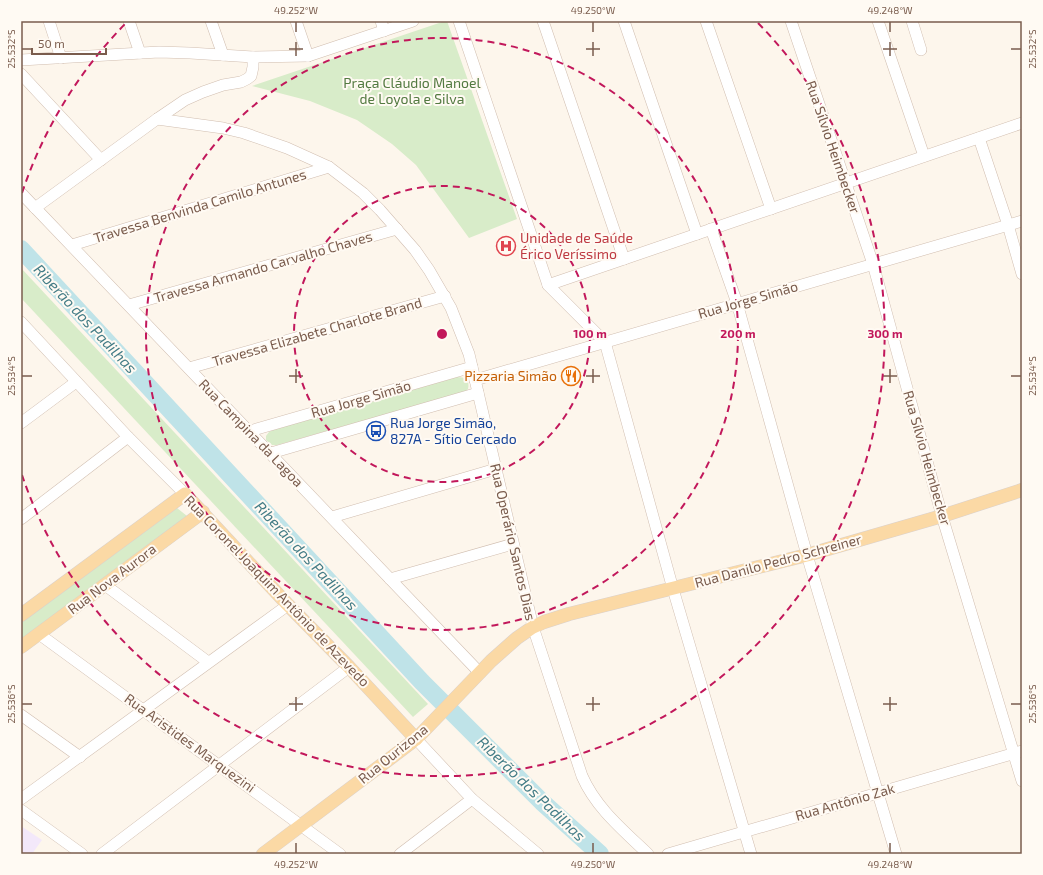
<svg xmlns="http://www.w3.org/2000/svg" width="1043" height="875" viewBox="0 0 1043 875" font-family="'Exo 2',sans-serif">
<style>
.education{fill:#f3e8fa}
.green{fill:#d8ecc9}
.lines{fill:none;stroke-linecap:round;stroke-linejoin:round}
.river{stroke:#bfe3e8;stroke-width:18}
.minor-casing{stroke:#d1beb0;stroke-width:12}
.major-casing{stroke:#dad1cd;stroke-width:14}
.minor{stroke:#fff;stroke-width:11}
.major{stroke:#fbd9a5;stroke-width:13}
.ticks{fill:none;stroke:#7a5c4d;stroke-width:1.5}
.ring{fill:none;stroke:#c2185b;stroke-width:2;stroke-dasharray:7 5}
.labels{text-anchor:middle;stroke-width:4;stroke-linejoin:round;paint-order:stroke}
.park-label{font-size:14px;fill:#537a41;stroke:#fffaf3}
.street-label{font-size:14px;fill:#7a5c4d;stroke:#fffaf3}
.health-label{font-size:14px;fill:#be3a42;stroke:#fffaf3;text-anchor:start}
.food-label{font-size:14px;fill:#c56008;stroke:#fffaf3;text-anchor:end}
.transit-label{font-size:14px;fill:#164399;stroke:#fffaf3;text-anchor:start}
.water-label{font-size:15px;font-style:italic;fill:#437c86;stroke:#fffaf3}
.centre{fill:#c2185b;stroke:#fffaf3;stroke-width:2}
.ring-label{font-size:12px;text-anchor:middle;font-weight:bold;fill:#c2185b;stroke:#fffaf3;stroke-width:4;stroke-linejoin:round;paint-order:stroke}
.neatline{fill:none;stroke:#7a5c4d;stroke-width:1.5}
.ticks-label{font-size:10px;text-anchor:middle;fill:#7a5c4d}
</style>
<rect width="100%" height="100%" fill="#fdf6ec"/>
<!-- education -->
<path class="education" d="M21,826L42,840L32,854H21Z"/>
<!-- green -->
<g class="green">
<path d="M445,21H447L517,219L469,238L416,165L392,144L357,120L310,101L252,86Z"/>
<path d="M21,268L428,704L413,717L21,298Z"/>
<path d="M457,377C465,377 470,380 468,389L465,392L277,445H272L266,440V436L269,432L273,430Z"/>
<path d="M177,508L187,516L21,640V623Z"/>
</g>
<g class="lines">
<!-- river -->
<path class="river" d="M21,249L422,682L542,802L600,854"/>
<defs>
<g id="minor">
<path d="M49,21L61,58"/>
<path d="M129,21L140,53"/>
<path d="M211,21L223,55"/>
<path d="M296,21L308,56"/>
<path d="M381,21L384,31"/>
<path d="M459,21L548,285L605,342L673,589L751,854"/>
<path d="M543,21L624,259"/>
<path d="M624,21L697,234"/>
<path d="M706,21L771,209"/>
<path d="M791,21L873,264L942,516L1022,781"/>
<path d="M878,21L924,156"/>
<path d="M912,21L921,50"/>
<path d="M21,60L159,52L190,53L253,57L308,56L413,21"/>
<path d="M21,74L101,160"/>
<path d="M157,119L223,128L244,133L287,148L329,167L363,193L380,210L415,250L429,270L451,308L469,354L533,627L582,776C596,808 623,830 648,854"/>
<path d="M979,138L1008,225L1022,274"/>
<path d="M21,193L480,673"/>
<path d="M35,208L157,119L185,100L203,92L223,85L241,82L247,79L251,76L253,67V57"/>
<path d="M711,229L737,303L807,555L896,854"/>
<path d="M72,245L329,167"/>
<path d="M548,285L1022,123"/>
<path d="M129,305L397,229"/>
<path d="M21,322L128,437L185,494"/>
<path d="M189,368L445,296"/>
<path d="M475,380L1022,221"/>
<path d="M21,423L76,382"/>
<path d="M250,431L472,367"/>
<path d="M271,453L478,393"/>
<path d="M332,517L496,469"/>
<path d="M21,519L128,437"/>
<path d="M390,579L513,544"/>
<path d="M105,585L208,662"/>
<path d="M39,634L340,854"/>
<path d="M21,715L80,757"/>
<path d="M416,739L472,799L538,854"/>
<path d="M21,799L288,605"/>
<path d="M21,810L82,854"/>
<path d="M102,854L349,667"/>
<path d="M400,854L472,799"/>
<path d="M668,854L1022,751"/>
</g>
<g id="major">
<path d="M21,615L185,494L288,605L349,667L416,739"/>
<path d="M21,647L203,512"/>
<path d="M263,854L416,739L491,661L517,638L533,627L544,622L569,614L807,555L942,516L1022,490"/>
</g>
</defs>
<!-- minor casing -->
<use href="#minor" class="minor-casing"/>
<!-- major casing -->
<use href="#major" class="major-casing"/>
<!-- minor -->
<use href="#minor" class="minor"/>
<!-- major -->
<use href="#major" class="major"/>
</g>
<!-- ticks -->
<path class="ticks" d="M296,22V32M593,22V32M890,22V32M296,42V56M593,42V56M890,42V56M22,49H32M289,49H303M586,49H600M883,49H897M1011,49H1021M296,369V383M593,369V383M890,369V383M22,376H32M289,376H303M586,376H600M883,376H897M1011,376H1021M296,697V711M593,697V711M890,697V711M22,704H32M289,704H303M586,704H600M883,704H897M1011,704H1021M296,843V853M593,843V853M890,843V853"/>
<!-- distance rings -->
<g class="ring">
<circle cx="442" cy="334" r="148"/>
<circle cx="442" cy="334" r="296"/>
<path d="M22 193A443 443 0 0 1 126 23M758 23A443 443 0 1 1 22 475"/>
</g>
<!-- icons -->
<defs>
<symbol id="hospital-ring" viewBox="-11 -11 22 22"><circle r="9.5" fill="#fffaf3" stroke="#e0444e" stroke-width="1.5"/><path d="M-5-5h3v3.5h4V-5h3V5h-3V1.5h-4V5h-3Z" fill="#e0444e"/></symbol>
<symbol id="restaurant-ring" viewBox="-11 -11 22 22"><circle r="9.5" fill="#fffaf3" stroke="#e8710a" stroke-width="1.5"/><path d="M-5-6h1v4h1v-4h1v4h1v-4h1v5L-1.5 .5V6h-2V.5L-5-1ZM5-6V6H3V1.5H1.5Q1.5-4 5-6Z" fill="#e8710a"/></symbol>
<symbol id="bus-ring" viewBox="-11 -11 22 22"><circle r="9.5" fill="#fffaf3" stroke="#1a4fb4" stroke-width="1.5"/><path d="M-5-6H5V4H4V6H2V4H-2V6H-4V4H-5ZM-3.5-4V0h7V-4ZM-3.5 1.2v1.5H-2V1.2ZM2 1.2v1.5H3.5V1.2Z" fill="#1a4fb4"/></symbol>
</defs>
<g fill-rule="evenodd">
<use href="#hospital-ring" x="495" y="235" width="22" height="22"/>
<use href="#restaurant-ring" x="560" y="365" width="22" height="22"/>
<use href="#bus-ring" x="365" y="420" width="22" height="22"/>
</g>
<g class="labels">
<!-- park labels -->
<g class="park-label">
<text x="412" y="88">Praça Cláudio Manoel<tspan x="412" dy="16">de Loyola e Silva</tspan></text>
</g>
<!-- street labels -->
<g class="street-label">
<text transform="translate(833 147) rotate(71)" y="5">Rua Sílvio Heimbecker</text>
<text transform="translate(200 206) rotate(-17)" y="5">Travessa Benvinda Camilo Antunes</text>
<text transform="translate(263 267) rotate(-16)" y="5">Travessa Armando Carvalho Chaves</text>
<text transform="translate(748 300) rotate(-16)" y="5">Rua Jorge Simão</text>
<text transform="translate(317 332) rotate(-16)" y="5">Travessa Elizabete Charlote Brand</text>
<text transform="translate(361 399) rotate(-16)" y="5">Rua Jorge Simão</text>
<text transform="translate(251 433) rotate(46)" y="5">Rua Campina da Lagoa</text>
<text transform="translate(927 458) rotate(74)" y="5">Rua Sílvio Heimbecker</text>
<text transform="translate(513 542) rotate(77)" y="5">Rua Operário Santos Dias</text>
<text transform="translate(778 561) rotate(-15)" y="5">Rua Danilo Pedro Schreiner</text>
<text transform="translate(112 579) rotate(-37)" y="5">Rua Nova Aurora</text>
<text transform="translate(277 591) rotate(46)" y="5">Rua Coronel Joaquim Antônio de Azevedo</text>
<text transform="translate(190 743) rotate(36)" y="5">Rua Aristides Marquezini</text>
<text transform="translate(393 754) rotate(-39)" y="5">Rua Ourizona</text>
<text transform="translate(845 802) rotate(-16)" y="5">Rua Antônio Zak</text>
</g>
<!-- health labels -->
<g class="health-label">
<text x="520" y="243">Unidade de Saúde<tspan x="520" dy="16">Érico Veríssimo</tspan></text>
</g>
<!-- food labels -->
<g class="food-label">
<text x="557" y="381">Pizzaria Simão</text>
</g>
<!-- transit labels -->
<g class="transit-label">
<text x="390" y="428">Rua Jorge Simão,<tspan x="390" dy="16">827A - Sítio Cercado</tspan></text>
</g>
<!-- water labels -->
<g class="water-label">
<text transform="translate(85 319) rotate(47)" y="5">Riberão dos Padilhas</text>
<text transform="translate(306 556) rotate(47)" y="5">Riberão dos Padilhas</text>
<text transform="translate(531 789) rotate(44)" y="5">Riberão dos Padilhas</text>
</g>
</g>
<circle cx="442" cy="334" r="6" class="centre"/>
<g class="ring-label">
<text x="590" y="338">100 m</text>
<text x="738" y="338">200 m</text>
<text x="885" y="338">300 m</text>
</g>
<!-- border -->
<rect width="1043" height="875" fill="none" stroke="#fffaf3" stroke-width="44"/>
<!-- scale -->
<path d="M32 48v6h74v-6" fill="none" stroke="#7a5c4d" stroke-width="2"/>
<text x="38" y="48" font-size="12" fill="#7a5c4d" stroke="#fffaf3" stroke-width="3" paint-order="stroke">50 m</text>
<rect x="22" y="22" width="999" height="831" class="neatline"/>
<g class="ticks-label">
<text x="296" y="14">49.252°W</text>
<text x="593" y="14">49.250°W</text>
<text x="890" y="14">49.248°W</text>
<text transform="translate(11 49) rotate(-90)" y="4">25.532°S</text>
<text transform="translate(1032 49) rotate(-90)" y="4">25.532°S</text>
<text transform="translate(11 376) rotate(-90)" y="4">25.534°S</text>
<text transform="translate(1032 376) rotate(-90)" y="4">25.534°S</text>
<text transform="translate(11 704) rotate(-90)" y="4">25.536°S</text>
<text transform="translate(1032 704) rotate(-90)" y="4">25.536°S</text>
<text x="296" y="868">49.252°W</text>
<text x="593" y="868">49.250°W</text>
<text x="890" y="868">49.248°W</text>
</g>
</svg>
